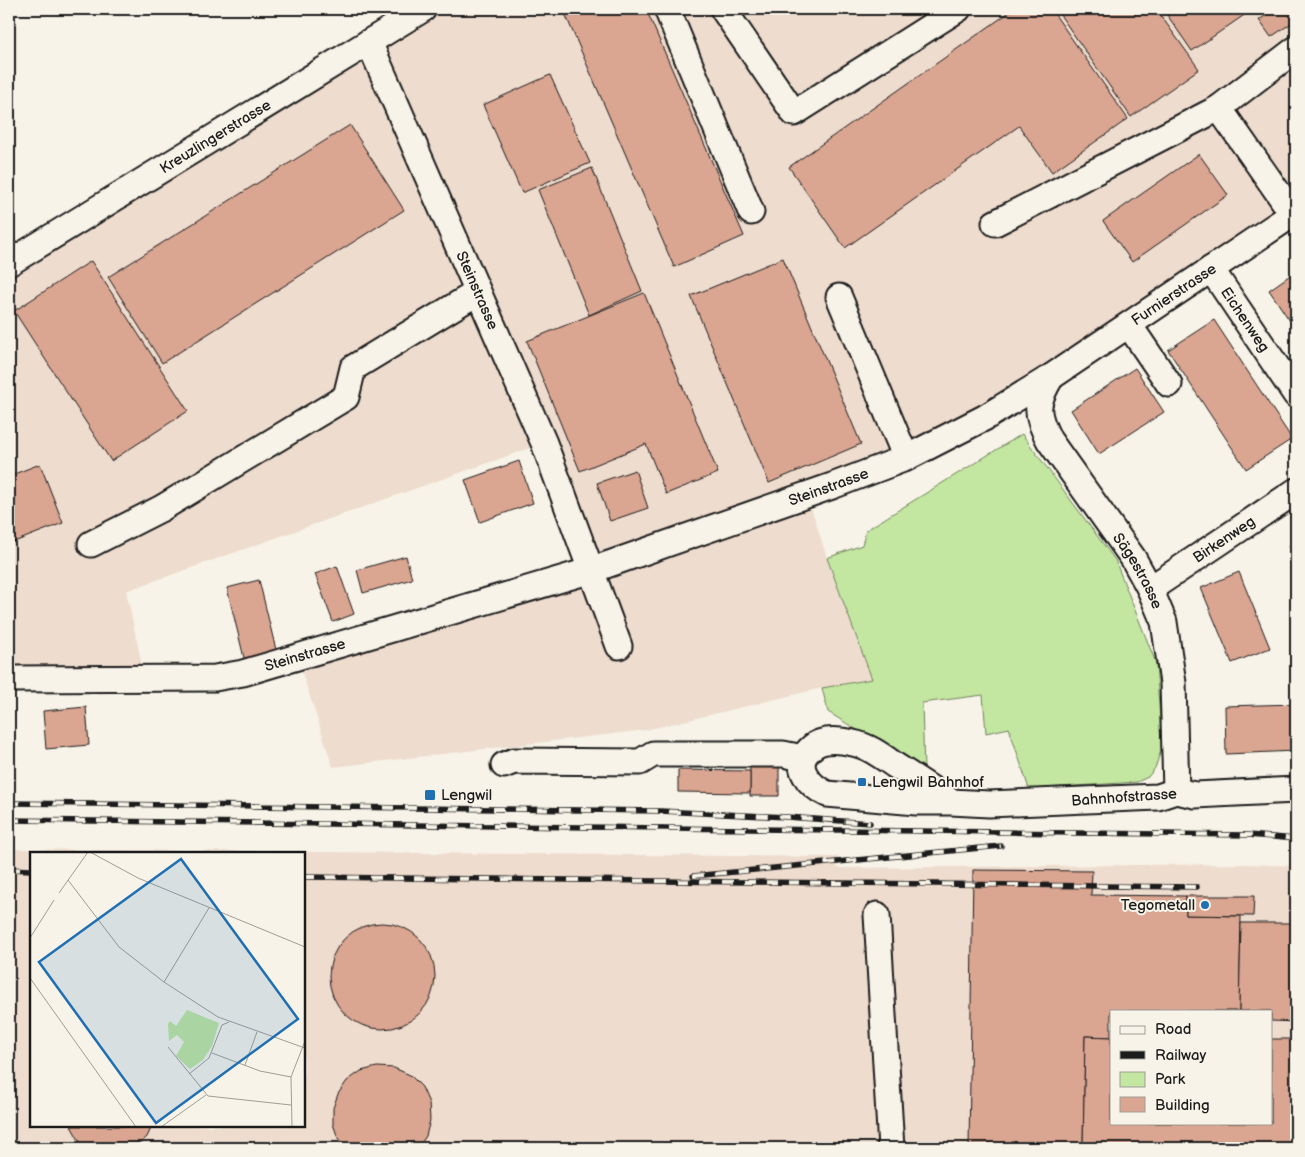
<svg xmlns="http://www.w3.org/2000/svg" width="1305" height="1157" viewBox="0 0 1305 1157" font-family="'Balsamiq Sans',sans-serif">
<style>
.built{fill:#eedcce;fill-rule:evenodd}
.green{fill:#c3e6a0;stroke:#70815e}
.building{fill:#daa591;stroke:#1c1c1c}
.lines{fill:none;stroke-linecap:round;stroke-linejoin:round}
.minor-casing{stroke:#1c1c1c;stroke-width:29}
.minor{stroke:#f7f3e8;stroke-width:25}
.rail-casing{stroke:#1c1c1c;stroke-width:5.5}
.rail{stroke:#f7f3e8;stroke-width:4;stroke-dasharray:11;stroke-linecap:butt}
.poi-dot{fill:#1f6fb2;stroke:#f7f3e8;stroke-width:2}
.labels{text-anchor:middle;stroke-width:4;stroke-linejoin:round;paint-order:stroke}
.street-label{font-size:15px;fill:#1c1c1c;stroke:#f7f3e8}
.poi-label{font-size:15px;fill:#1c1c1c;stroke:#f7f3e8;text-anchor:start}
.inset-road{fill:none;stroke:#9f9d96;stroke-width:1}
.view{fill:#1f6fb2;fill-opacity:0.15;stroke:#1f6fb2;stroke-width:2.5}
.inset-edge{fill:none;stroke:#1c1c1c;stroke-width:2.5}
</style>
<rect width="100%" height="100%" fill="#f7f3e8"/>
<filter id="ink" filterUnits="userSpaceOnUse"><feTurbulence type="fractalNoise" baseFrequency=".02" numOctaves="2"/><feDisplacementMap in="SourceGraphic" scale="10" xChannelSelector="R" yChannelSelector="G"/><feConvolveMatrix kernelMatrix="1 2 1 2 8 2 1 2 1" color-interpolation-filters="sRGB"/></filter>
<g filter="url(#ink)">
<!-- built -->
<g class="built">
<path d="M423,9H1296V212L1051,377L807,495L827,558L872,679L822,688L646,730L333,767L301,669L582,585L530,448L126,591L145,679H9V263Z"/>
<path d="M9,849L838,857L837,868L1246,864L1296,866V1148H9ZM31,853H304V1126H31ZM1111,1011H1271V1123H1111Z"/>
</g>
<!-- green -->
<path class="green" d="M1022,434L1115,560L1156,663L1162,748L1155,768L1148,777L1137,782L1029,789L1009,728L986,733L983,695L922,703L924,771L828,712L822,688L872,679L827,558L862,545L866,530Z"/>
<!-- building -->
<g class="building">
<path d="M563,9H646L744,236L674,267Z"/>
<path d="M1014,9H1051L1128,119L1052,172L1019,126L845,248L789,167Z"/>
<path d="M1056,9H1156L1199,69L1131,117Z"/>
<path d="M1163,9H1253L1192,51Z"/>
<path d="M1276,9H1296V20L1271,37L1259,20Z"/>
<path d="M550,75L590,163L522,193L483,105Z"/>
<path d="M350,125L404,210L162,363L108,277Z"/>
<path d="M1199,154L1228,195L1132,262L1103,221Z"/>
<path d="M592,168L642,291L589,315L538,190Z"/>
<path d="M783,258L861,444L769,483L691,296Z"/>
<path d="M91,261L188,411L111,461L14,311Z"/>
<path d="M1296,271V317L1290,321L1269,290Z"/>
<path d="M644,293L718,473L666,494L646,444L580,471L527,341Z"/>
<path d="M1214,320L1292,439L1246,469L1168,350Z"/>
<path d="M1135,368L1164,412L1099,454L1071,410Z"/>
<path d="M519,461L533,503L480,522L465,480Z"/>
<path d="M40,464L63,523L9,544V476Z"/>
<path d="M635,470L648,508L610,521L597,483Z"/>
<path d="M1296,541V557L1289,546Z"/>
<path d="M406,556L412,579L363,593L357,570Z"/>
<path d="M337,566L354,614L333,622L315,574Z"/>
<path d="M1239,572L1270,648L1232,663L1201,588Z"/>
<path d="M259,580L277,654L245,662L227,588Z"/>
<path d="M1296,704V751L1226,754L1225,706Z"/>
<path d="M86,707L89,745L46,749L43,711Z"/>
<path d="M750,766L779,767V796H750Z"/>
<path d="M678,770L750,771V793L678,792Z"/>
<path d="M973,870L1092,871L1091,895L1186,896V915L1241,916L1239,1011H1111V1037L1085,1036L1083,1148H969Z"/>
<path d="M1186,896H1254L1253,916L1186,915Z"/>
<circle cx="382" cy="976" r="53"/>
<path d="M1241,923H1296V1022L1271,1021V1011H1239Z"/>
<path d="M1085,1036L1111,1037V1123H1271V1039H1296L1295,1148H1083Z"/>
<path d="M377,1067L394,1068L410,1075L422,1087L429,1103L430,1120L426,1136L418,1148H345L338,1138L333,1124V1108L338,1094L347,1081L361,1071Z"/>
<path d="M71,1126H152L147,1137L135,1148H89L80,1142Z"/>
</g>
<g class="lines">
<defs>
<g id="minor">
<path d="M667,9L751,212"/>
<path d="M723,9L794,113L958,9"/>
<path id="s1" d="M369,42L544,443L619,646"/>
<path d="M1219,108L1293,214"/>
<path d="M995,223L1219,108L1296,49"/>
<path id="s2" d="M9,263L423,9"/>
<path id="s3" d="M1211,269L1296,395"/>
<path d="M839,297L906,458"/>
<path d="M1129,325L1169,384"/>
<path id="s4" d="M1051,377C1035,404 1035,412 1049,440L1133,558L1150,589L1164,622L1173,683L1176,791"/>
<path d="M91,544L162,508L346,397L353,368L478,292"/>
<path id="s5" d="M1150,589L1296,491"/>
<path id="s6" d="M9,679L215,678L243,673L592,570L832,486L906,458L986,417L1051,377L1296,212"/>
<path d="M504,765L514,761L640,762L653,754H783L803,758"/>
<path d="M951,802C933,790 915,778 896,766C883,757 869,746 853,743C844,741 831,739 822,742C817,743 813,746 809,750C792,767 810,786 827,794L916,802H951L989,804L1158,797L1176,791L1195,795L1296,790"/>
<path d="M877,915L891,1148"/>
</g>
</defs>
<!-- minor casing -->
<use href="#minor" class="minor-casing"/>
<!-- minor -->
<use href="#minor" class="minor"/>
<defs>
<g id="rail">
<path d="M9,803L660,811L787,817L870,823"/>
<path d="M9,820L1162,834L1248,835L1296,839"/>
<path d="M9,869L31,870"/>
<path d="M693,876L1001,846"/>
<path d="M304,877L1197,887"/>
</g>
</defs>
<!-- rail casing -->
<use href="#rail" class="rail-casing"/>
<!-- rail -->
<use href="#rail" class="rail"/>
</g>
</g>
<!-- markers -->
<g class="poi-dot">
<rect x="857" y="777" width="10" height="10" rx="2.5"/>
<rect x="424" y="789" width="12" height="12" rx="2.5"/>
<circle cx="1205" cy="905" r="5"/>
</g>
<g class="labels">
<!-- street labels -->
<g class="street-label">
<text dy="5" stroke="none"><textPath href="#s2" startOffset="242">Kreuzlingerstrasse</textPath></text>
<text dy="5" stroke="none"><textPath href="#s1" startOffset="271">Steinstrasse</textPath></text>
<text dy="5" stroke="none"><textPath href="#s6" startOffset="1246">Furnierstrasse</textPath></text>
<text dy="5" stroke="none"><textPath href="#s3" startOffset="61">Eichenweg</textPath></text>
<text dy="5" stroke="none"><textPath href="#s6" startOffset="849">Steinstrasse</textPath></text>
<text dy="5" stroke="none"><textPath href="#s5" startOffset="89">Birkenweg</textPath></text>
<text dy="5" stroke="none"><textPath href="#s4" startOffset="226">Sägestrasse</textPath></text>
<text dy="5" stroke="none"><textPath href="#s6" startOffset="299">Steinstrasse</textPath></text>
<text transform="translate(1124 797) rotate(-4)" y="5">Bahnhofstrasse</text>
</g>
<!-- poi labels -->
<g class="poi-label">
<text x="872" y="787">Lengwil Bahnhof</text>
<text x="441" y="800">Lengwil</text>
<text x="1195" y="910" text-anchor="end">Tegometall</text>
</g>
</g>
<!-- overview -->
<g transform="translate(30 852)">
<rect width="275" height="275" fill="#f7f3e8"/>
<path d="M157,158L189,171L182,194L173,208L160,217L146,204L154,190L147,183L139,189L138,172L140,169L146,174Z" fill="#c3e6a0"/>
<path class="inset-road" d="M60,0L108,26L275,95M38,28L89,95L134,130L188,165L275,196M29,41L58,0M0,86L24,48M0,126L106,275M134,130L179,56M138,195L178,244L261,253M182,201L230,219L261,225M215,213L227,180M159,222L179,206L192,173L199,170M131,275L176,243M262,275L261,225L275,189"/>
<path class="view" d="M151,7L268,167L126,271L9,110Z"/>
<rect width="275" height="275" class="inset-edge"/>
</g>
<!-- margin -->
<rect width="1305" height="1157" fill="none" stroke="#f7f3e8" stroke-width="30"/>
<rect x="15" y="15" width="1275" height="1127" fill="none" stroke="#1c1c1c" stroke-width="2" filter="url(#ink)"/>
<!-- legend -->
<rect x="1110" y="1010" width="162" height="115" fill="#f7f3e8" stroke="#9f9d96"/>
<rect x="1120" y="1026" width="25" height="8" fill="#f7f3e8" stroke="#9f9d96"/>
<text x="1155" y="1034" font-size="15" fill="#1c1c1c">Road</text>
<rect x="1120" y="1051" width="25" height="8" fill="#1c1c1c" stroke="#9f9d96"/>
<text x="1155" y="1060" font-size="15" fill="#1c1c1c">Railway</text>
<rect x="1120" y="1072" width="25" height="15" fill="#c3e6a0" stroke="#9f9d96"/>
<text x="1155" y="1084" font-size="15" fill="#1c1c1c">Park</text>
<rect x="1120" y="1097" width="25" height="15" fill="#daa591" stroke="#9f9d96"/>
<text x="1155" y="1110" font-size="15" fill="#1c1c1c">Building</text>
</svg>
